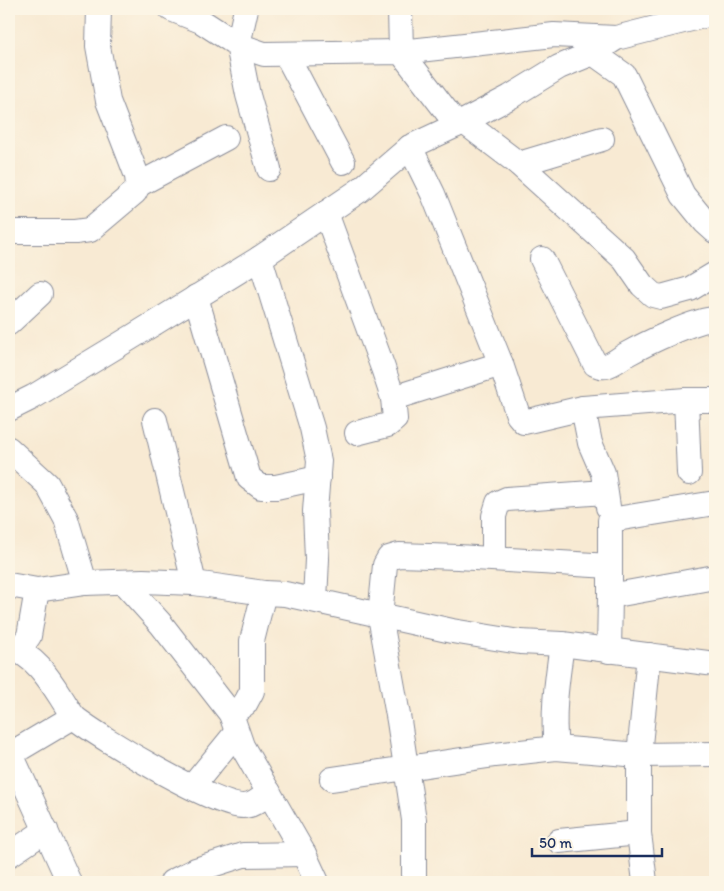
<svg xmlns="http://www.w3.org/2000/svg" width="724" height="891" viewBox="0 0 724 891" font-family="Itim,sans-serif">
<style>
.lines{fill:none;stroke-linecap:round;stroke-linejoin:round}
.minor-casing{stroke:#8a8c98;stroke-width:26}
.minor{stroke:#fff;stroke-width:24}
</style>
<rect width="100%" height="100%" fill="#fcf5e5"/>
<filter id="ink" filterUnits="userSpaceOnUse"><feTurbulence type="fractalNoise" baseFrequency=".02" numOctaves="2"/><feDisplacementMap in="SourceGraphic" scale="10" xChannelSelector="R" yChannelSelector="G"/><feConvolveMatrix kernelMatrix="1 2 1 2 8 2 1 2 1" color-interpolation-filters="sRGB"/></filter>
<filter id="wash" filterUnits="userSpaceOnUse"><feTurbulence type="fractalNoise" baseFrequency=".0096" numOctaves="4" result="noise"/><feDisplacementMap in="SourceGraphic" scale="20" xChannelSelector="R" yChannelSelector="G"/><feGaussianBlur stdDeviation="1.12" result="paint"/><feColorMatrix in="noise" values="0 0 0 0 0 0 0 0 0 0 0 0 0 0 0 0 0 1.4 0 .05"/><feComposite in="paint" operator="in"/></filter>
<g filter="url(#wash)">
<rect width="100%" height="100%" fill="#f8ead3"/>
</g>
<g filter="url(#ink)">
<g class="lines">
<defs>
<g id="minor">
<path d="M171,9L201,21L238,45L264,54L401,52L457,125"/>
<path d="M246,9L238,45L248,95L269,169"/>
<path d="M400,9L401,52L554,35L616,38"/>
<path d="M593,53L624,75L683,195L705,222L715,231"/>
<path d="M286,54L343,162"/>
<path d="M464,122L519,164L624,259L642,285L653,295L661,297L690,289L715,274"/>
<path d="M410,147L433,194L501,364L518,415L524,422L583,408L686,400H715"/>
<path d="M519,164L602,139"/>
<path d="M138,185L226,138"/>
<path d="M326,213L383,368L393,398L395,419L388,425L357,433"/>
<path d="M9,232H75L90,230L135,192L138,185L137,176L108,101L98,46L99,9"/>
<path d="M260,258L312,428L319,461L315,511L317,559L315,600"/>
<path d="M542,259L595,364C599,366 602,367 606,366C614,364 620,358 627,354C645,344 696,319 715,319"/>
<path d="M196,297L249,478L261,487H276L318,478"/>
<path d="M9,323L40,294"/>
<path d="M393,398L501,364"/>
<path d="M686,400L689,473"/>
<path d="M583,408L590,443L603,473L608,507"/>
<path d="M9,409L33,397L132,337L260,258L360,190L410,147L457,125L510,97L559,67L593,53L616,38L715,13"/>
<path d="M155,420L194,583"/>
<path d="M9,449L47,484L66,519L85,583"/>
<path d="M494,559V516L498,503L507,499L605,492"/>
<path d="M123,582L161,624L231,714L242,746L304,854L317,882"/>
<path d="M9,585L37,590L85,583L143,581L194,583L264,593L285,594L452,631L520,642L562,644L715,664"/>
<path d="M610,596V520L715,503"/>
<path d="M9,647C35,656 48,677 62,699C66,705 70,713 75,718C100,738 214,806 243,806C254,806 262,798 269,792"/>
<path d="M19,650L29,636L37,590"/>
<path d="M609,651L610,596L715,577"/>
<path d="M231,714L245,704L252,691V641L264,593"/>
<path d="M556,748C552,711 557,681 562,644"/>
<path d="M11,754L69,882"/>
<path d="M9,755L73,717"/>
<path d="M332,779L495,755L556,748L639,755L715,754"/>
<path d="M192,787L236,733"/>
<path d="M559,841L639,833"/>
<path d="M9,855L46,830"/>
<path d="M172,882L196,870L243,855L304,854"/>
<path d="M414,882V820L399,721L380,616L385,565L389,558L399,555L458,557L610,566"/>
<path d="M645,882L639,833V755L649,655"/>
</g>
</defs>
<!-- minor casing -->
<use href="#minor" class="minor-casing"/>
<!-- minor -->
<use href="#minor" class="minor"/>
</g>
</g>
<!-- margin -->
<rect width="724" height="891" fill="none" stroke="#fcf5e5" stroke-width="30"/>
<!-- scale -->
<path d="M532 848v8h130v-8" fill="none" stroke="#1b2f5e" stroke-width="2.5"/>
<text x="539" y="848" font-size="15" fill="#1b2f5e" stroke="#fcf5e5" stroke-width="4" paint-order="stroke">50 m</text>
</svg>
